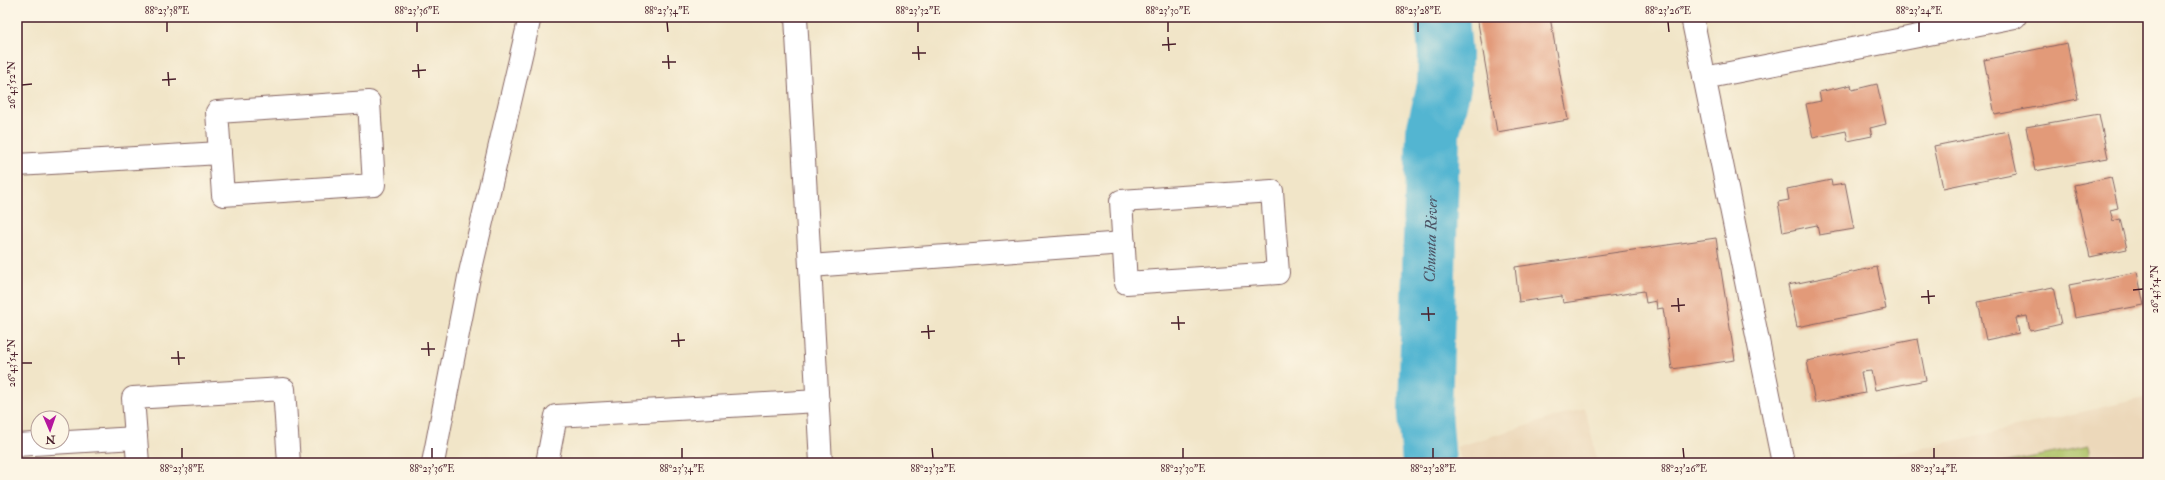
<svg xmlns="http://www.w3.org/2000/svg" width="2165" height="480" viewBox="0 0 2165 480" font-family="'IM FELL Double Pica',serif">
<style>
.built{fill:#ecd8ba}
.green{fill:#aec367;stroke:#7c7149}
.lines{fill:none;stroke-linecap:round;stroke-linejoin:round}
.river{stroke:#53b5d1;stroke-width:54}
.building{fill:#e29a79}
.minor-casing{stroke:#846462;stroke-width:24}
.minor{stroke:#fff;stroke-width:22}
.ticks{fill:none;stroke:#4a1f2b;stroke-width:1.5}
.labels{text-anchor:middle;stroke-width:3;stroke-linejoin:round;paint-order:stroke}
.water-label{font-size:16px;font-style:italic;fill:#4d5465;stroke:#fcf5e5}
.neatline{fill:none;stroke:#4a1f2b;stroke-width:1.5}
.ticks-label{font-size:10px;text-anchor:middle;fill:#4a1f2b}
</style>
<rect width="100%" height="100%" fill="#fcf5e5"/>
<filter id="ink" filterUnits="userSpaceOnUse"><feTurbulence type="fractalNoise" baseFrequency=".025" numOctaves="2"/><feDisplacementMap in="SourceGraphic" scale="8" xChannelSelector="R" yChannelSelector="G"/><feConvolveMatrix kernelMatrix="1 2 1 2 8 2 1 2 1" color-interpolation-filters="sRGB"/></filter>
<filter id="wash" filterUnits="userSpaceOnUse"><feTurbulence type="fractalNoise" baseFrequency=".012" numOctaves="4" result="noise"/><feDisplacementMap in="SourceGraphic" scale="16" xChannelSelector="R" yChannelSelector="G"/><feGaussianBlur stdDeviation="0.9" result="paint"/><feColorMatrix in="noise" values="0 0 0 0 0 0 0 0 0 0 0 0 0 0 0 0 0 1.4 0 .05"/><feComposite in="paint" operator="in"/></filter>
<g filter="url(#wash)">
<rect width="100%" height="100%" fill="#f1e5c8"/>
<!-- built -->
<g class="built">
<path d="M2148,397V463H1856Z"/>
<path d="M1585,408L1598,463H1462L1456,447Z"/>
</g>
<!-- green -->
<path class="green" d="M2089,446L2092,463H2003Z"/>
<g class="lines">
<!-- river -->
<path class="river" id="s1" d="M1429,463L1425,413L1433,132L1444,86L1445,54L1442,17"/>
</g>
<g id="blocks">
<!-- building -->
<g class="building">
<path d="M1477,17H1550L1568,120L1497,132Z"/>
<path d="M1566,17H1587V18L1566,21Z"/>
<path d="M2067,43L2078,99L1995,115L1984,60Z"/>
<path d="M1877,84L1886,124L1870,128L1872,136L1848,141L1846,131L1813,138L1806,104L1821,101L1819,92L1851,85L1852,90Z"/>
<path d="M2099,114L2108,158L2035,171L2026,127Z"/>
<path d="M2008,131L2017,173L1943,188L1934,146Z"/>
<path d="M2111,177L2118,208L2110,210L2113,221L2120,219L2127,249L2090,257L2074,185Z"/>
<path d="M1831,180L1832,185L1845,183L1854,229L1819,235L1817,225L1783,232L1778,202L1789,200L1787,189Z"/>
<path d="M1716,238L1735,360L1672,369L1663,308L1657,309L1656,301L1646,303L1644,291L1563,303L1562,296L1519,302L1515,267Z"/>
<path d="M1877,267L1886,309L1797,327L1788,285Z"/>
<path d="M2137,272L2144,305L2075,318L2069,285Z"/>
<path d="M2053,287L2061,324L2030,331L2027,316L2016,318L2019,333L1986,340L1978,302Z"/>
<path d="M1918,339L1926,380L1875,390L1871,371L1861,372L1865,393L1815,403L1807,361Z"/>
</g>
</g>
</g>
<g filter="url(#ink)">
<use href="#blocks" fill-opacity="0" stroke="#846462" stroke-width="1"/>
<g class="lines">
<defs>
<g id="minor">
<path d="M796,17L821,463"/>
<path d="M1692,17L1783,463"/>
<path d="M1704,78L2015,17"/>
<path d="M369,102L374,185L223,195L217,112Z"/>
<path d="M17,165L220,153"/>
<path d="M1272,191L1278,273L1126,283L1121,201Z"/>
<path d="M810,266L1124,243"/>
<path d="M17,445L136,438"/>
<path d="M138,463L133,398L284,389L289,463"/>
<path d="M433,463L469,277L530,17"/>
<path d="M547,463L556,416L818,401"/>
</g>
</defs>
<!-- minor casing -->
<use href="#minor" class="minor-casing"/>
<!-- minor -->
<use href="#minor" class="minor"/>
</g>
</g>
<!-- ticks -->
<path class="ticks" d="M167,22V32M417,22V32M667,22L668,32M918,22V32M1168,22V32M1418,22V32M1668,22L1669,32M1919,22V32M1168,37L1169,51M1162,45L1176,44M918,46L919,60M912,53H926M668,55L669,69M662,62H676M418,64L419,78M412,71L426,70M168,72L169,86M162,80L176,79M22,85L32,84M1928,290L1929,304M2133,290L2143,289M1921,297L1935,296M1678,298L1679,312M1671,306L1685,305M1428,307L1429,321M1421,314H1435M1178,316L1179,330M1171,323H1185M928,325L929,339M921,332L935,331M678,333L679,347M671,341L685,340M428,342L429,356M421,349H435M178,351L179,365M171,358H185M22,363H32M182,448V458M432,448V458M682,448V458M932,448L933,458M1183,448V458M1433,448V458M1683,448L1684,458M1934,448V458"/>
<g class="labels">
<!-- water labels -->
<g class="water-label">
<text dy="6" stroke="none"><textPath href="#s1" startOffset="224">Chumta River</textPath></text>
</g>
</g>
<!-- margin -->
<rect width="2165" height="480" fill="none" stroke="#fcf5e5" stroke-width="44"/>
<!-- north arrow -->
<g transform="translate(50 430) rotate(178)"><circle r="19" fill="#fcf5e5" stroke="#b59f9b"/>
<path d="M0-3L7 15L0 10L-7 15Z" fill="#b5179e"/>
<text y="-6" font-size="11" font-weight="bold" text-anchor="middle" fill="#4a1f2b">N</text>
</g>
<rect x="22" y="22" width="2121" height="436" class="neatline"/>
<g class="ticks-label">
<text x="167" y="14">88°23'38"E</text>
<text x="417" y="14">88°23'36"E</text>
<text x="667" y="14">88°23'34"E</text>
<text x="918" y="14">88°23'32"E</text>
<text x="1168" y="14">88°23'30"E</text>
<text x="1418" y="14">88°23'28"E</text>
<text x="1668" y="14">88°23'26"E</text>
<text x="1919" y="14">88°23'24"E</text>
<text transform="translate(11 85) rotate(-90)" y="4">26°43'52"N</text>
<text transform="translate(2154 289) rotate(-90)" y="4">26°43'54"N</text>
<text transform="translate(11 363) rotate(-90)" y="4">26°43'54"N</text>
<text x="182" y="472">88°23'38"E</text>
<text x="432" y="472">88°23'36"E</text>
<text x="682" y="472">88°23'34"E</text>
<text x="933" y="472">88°23'32"E</text>
<text x="1183" y="472">88°23'30"E</text>
<text x="1433" y="472">88°23'28"E</text>
<text x="1684" y="472">88°23'26"E</text>
<text x="1934" y="472">88°23'24"E</text>
</g>
</svg>
